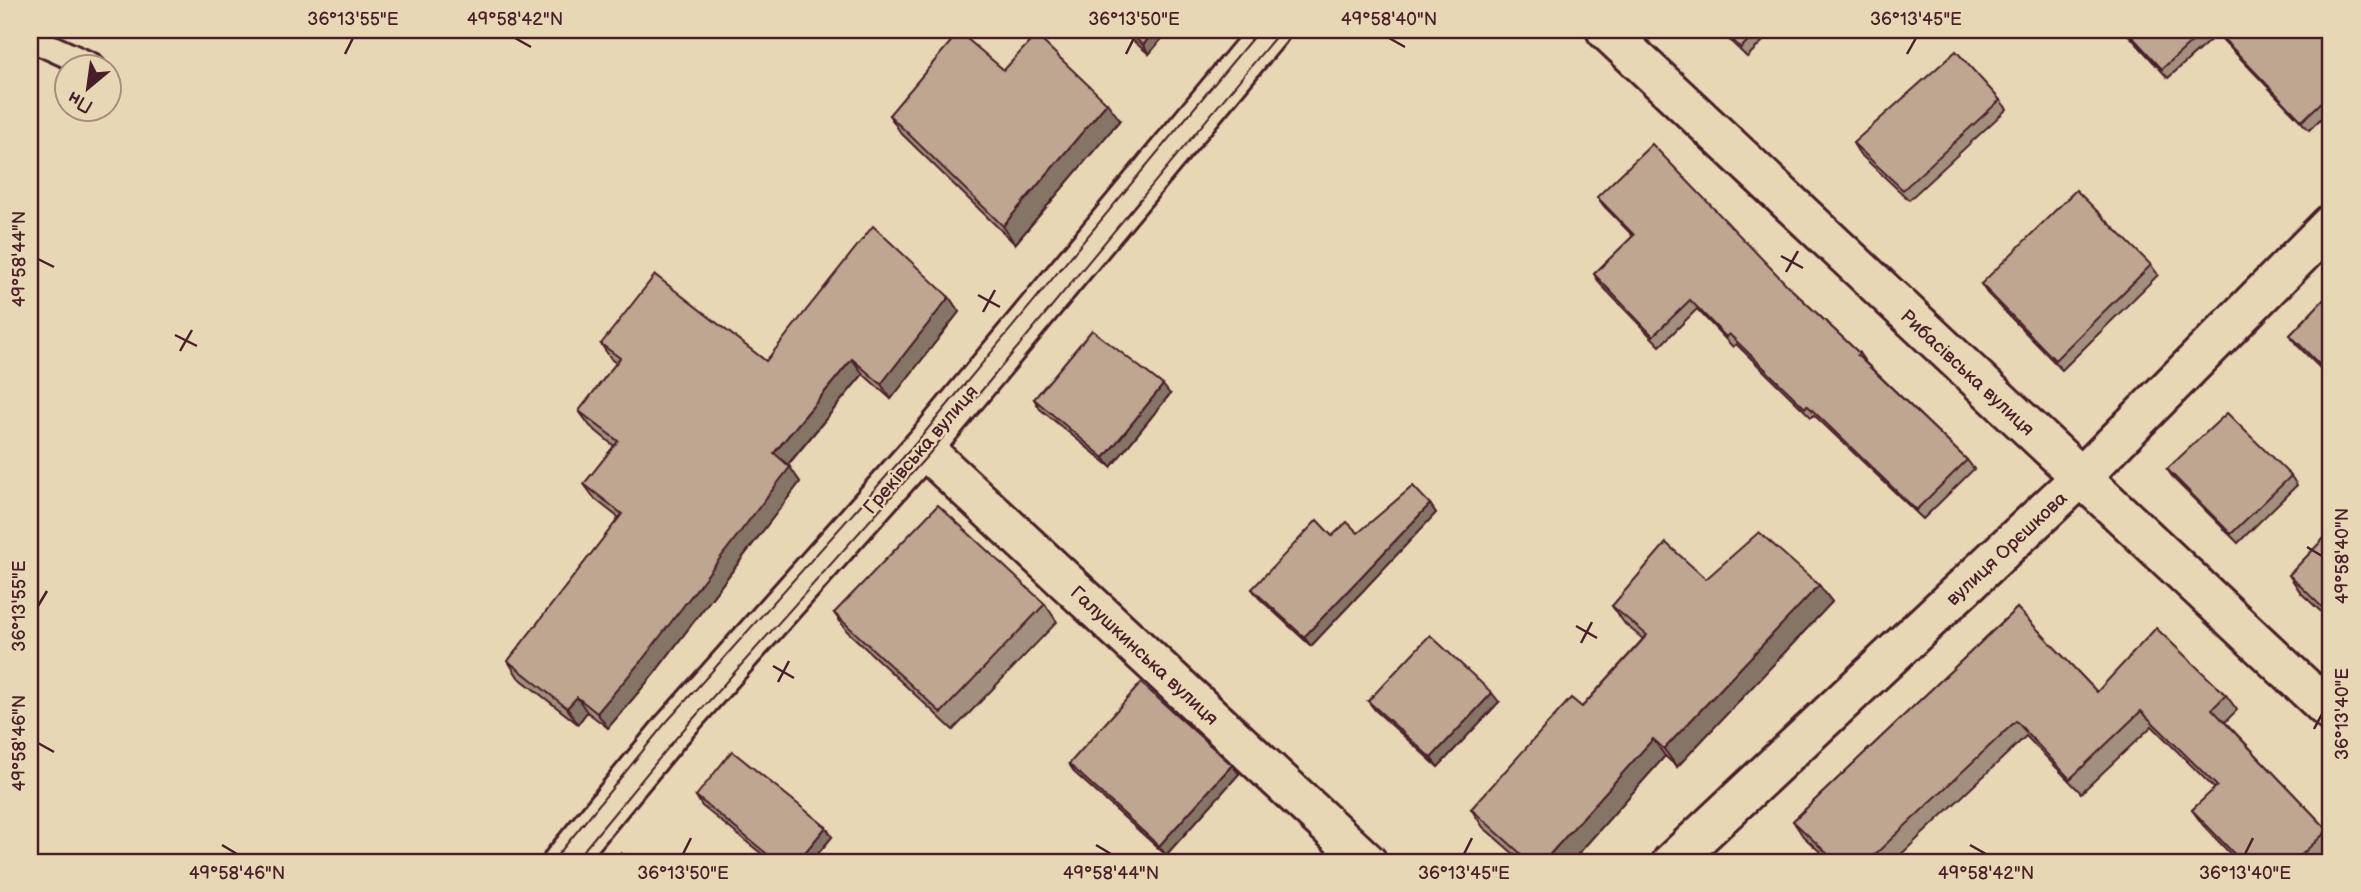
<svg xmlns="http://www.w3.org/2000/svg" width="2361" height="892" viewBox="0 0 2361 892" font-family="'Balsamiq Sans',sans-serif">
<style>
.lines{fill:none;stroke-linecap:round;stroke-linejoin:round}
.service-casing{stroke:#4a1f2b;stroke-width:30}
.minor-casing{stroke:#4a1f2b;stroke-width:44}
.tertiary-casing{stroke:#4a1f2b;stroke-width:44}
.secondary-casing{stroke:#4a1f2b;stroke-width:44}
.service{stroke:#e8d7b4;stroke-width:24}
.minor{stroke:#e8d7b4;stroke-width:38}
.tertiary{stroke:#e8d7b4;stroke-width:38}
.secondary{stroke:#e8d7b4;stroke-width:38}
.tram{stroke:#4a1f2b;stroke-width:2}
.wall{fill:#a38f7d;stroke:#4a1f2b;stroke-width:2}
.shaded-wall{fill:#857466;stroke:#4a1f2b;stroke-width:2}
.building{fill:#bea691;stroke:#4a1f2b;stroke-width:2}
.ticks{fill:none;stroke:#4a1f2b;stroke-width:2.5}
.labels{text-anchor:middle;stroke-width:5;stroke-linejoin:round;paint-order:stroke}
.street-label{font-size:19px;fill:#4a1f2b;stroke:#e8d7b4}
.neatline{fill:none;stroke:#4a1f2b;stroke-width:2.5}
.ticks-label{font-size:18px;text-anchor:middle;fill:#4a1f2b}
</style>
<rect width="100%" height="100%" fill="#e8d7b4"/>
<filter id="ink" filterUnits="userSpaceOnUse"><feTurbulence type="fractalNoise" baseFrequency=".0143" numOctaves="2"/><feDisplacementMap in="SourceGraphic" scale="14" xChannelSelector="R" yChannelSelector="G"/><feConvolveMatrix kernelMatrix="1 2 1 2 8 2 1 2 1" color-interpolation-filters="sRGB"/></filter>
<g filter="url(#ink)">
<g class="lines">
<defs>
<path id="service" d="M30,38L92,66"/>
<g id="minor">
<path d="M923,448L1367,862"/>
<path d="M1672,862L2080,478L2331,224"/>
</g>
<path id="tertiary" d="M1606,30L2331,712"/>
<path id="secondary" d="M563,862L670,732L923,448L1270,30"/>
</defs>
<!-- service casing -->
<use href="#service" class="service-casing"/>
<!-- minor casing -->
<use href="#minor" class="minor-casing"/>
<!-- tertiary casing -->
<use href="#tertiary" class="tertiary-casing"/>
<!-- secondary casing -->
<use href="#secondary" class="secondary-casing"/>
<!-- service -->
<use href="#service" class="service"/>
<!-- minor -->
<use href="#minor" class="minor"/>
<!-- tertiary -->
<use href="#tertiary" class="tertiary"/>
<!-- secondary -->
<use href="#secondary" class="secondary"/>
<!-- tram -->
<g class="tram">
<path d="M552,862L663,726L916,443L1259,30"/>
<path d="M574,862L677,737L929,454L1281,30"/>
</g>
</g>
<!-- wall -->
<g class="wall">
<path d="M1120,30H1169L1149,54Z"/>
<path d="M1719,30H1774L1747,57Z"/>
<path d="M2124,30H2331V109L2309,130L2217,34L2168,78Z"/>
<path d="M1004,70L1120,120L1015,244L901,133L889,115Z"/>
<path d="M2000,100L2007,109L1909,200L1859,153L1853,143Z"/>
<path d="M1597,197L1789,287L1859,353L1866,363L1967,460L1974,469L1923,519L1814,415L1811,417L1736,344L1733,347L1697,309L1660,346L1600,284L1594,274L1633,236L1604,206Z"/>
<path d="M2151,265L2158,275L2062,370L1987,293L1981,284Z"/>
<path d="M2331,292V379L2296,344L2290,335Z"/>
<path d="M949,297L959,312L891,399L863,374L788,465L800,482L653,675L608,728L587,712L578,724L518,677L508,661L619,518L595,499L584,484L614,446L590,426L579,411L616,363L612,360L601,344L766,361Z"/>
<path d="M1170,394L1111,467L1040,409L1034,399Z"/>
<path d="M2167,469L2291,476L2297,485L2238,543L2174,479Z"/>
<path d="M1430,504L1436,513L1311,646L1259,598L1252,589L1332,536L1358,533Z"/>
<path d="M2331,531V621L2301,593L2289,575Z"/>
<path d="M1706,579L1819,585L1832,602L1677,767L1665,756L1571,862H1523L1483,827L1471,809L1582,707L1643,639L1625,624L1612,606Z"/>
<path d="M1045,604L1057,622L953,730L847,631L834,613Z"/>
<path d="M2017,608L2097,692L2226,695L2237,710L2225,722L2328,830L2331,835V851L2320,862H2238L2203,825L2192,810L2215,789L2152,726L2081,793L2026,736L1893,862H1831L1803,836L1793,821Z"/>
<path d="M1368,701L1499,702L1438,767L1375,710Z"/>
<path d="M1069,764L1232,765L1239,774L1166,855L1075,773Z"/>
<path d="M696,796L832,837L811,862H772L702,806Z"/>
</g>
<!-- shaded-wall -->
<g class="shaded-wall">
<path d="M1155,30H1169L1149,54L1143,45Z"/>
<path d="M1107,103L1120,120L1015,244L1003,226Z"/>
<path d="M949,297L959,312L891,399L881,384Z"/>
<path d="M852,359L863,374L785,468L774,453Z"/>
<path d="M1163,385L1170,394L1111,467L1104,458Z"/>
<path d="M790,467L800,482L653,675L608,728L597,713Z"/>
<path d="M1430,504L1436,513L1311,646L1304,637Z"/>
<path d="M1819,585L1832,602L1677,767L1664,749Z"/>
<path d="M1492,693L1499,702L1438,767L1431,758Z"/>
<path d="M577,697L587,712L578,724L567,708Z"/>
<path d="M1653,739L1665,756L1571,862H1543Z"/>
<path d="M1232,765L1239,774L1166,855L1159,846Z"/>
<path d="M826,827L832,837L811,862H797Z"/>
</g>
<!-- building -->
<g class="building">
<path d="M1125,30H1155L1143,45Z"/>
<path d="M1722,30H1758L1741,48Z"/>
<path d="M2126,30H2205L2162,69Z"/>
<path d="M2215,30H2331V93L2302,121Z"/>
<path d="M959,32L1004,70L1036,35L1107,103L1003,226L889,115Z"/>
<path d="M1956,51L2000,100L1903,190L1853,143Z"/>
<path d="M1652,144L1789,287L1859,353L1857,355L1967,460L1916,510L1807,405L1805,408L1729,334L1726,337L1690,300L1653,336L1594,274L1634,235L1597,197Z"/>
<path d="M2076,190L2151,265L2055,360L1981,284Z"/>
<path d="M873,226L949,297L881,384L852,359L774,453L790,467L642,660L597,713L577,697L567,708L508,661L622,514L584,484L618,441L579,411L620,358L601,344L655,275L766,361Z"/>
<path d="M2331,292V376L2290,335Z"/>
<path d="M1092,330L1163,385L1104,458L1034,399Z"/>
<path d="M2227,413L2291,476L2231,534L2167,469Z"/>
<path d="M1413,486L1430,504L1304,637L1252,589L1317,520L1332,536L1347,522L1358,533Z"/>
<path d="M938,505L1045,604L941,713L834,613Z"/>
<path d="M2331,531V616L2289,575Z"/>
<path d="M1759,532L1819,585L1664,749L1653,739L1543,862H1530L1471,809L1571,698L1582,707L1647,635L1612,606L1666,543L1706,579Z"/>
<path d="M2017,608L2097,692L2156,628L2226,695L2212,709L2328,830L2294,862H2242L2192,810L2217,786L2141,711L2070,779L2016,721L1867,862H1836L1793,821Z"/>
<path d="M1430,635L1492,693L1431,758L1368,701Z"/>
<path d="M1141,683L1232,765L1159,846L1069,764Z"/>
<path d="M732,751L826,827L797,862H777L696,796Z"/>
<path d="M621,853L631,862H612Z"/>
</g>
</g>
<!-- ticks -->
<path class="ticks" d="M515,38L531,47M1389,38L1405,47M345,54L353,38M1126,54L1134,38M1907,54L1916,38M1781,256L1803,268M38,259L54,267M1786,272L1798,251M978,295L1000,307M983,312L995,290M175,335L197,346M180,351L192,330M2307,547L2322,556M38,606L47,591M1576,626L1597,638M1581,643L1592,622M773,666L794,678M778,682L789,661M2314,729L2322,714M38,743L54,752M222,845L237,854M1096,845L1111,854M1970,845L1986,854M683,854L691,838M1464,854L1472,838M2245,854L2253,838"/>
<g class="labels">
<!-- street labels -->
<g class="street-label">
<text transform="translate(1968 372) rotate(43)" y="7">Рибасівська вулиця</text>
<text transform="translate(920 449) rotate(-49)" y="7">Греківська вулиця</text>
<text transform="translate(2006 548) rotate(-43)" y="7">вулиця Орєшкова</text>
<text transform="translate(1145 655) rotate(43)" y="7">Галушкинська вулиця</text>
</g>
</g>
<!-- margin -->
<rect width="2361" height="892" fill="none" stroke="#e8d7b4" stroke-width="77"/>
<!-- north arrow -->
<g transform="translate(88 88) rotate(209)"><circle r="33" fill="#e8d7b4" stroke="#a98d7d" stroke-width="2"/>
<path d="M0-5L12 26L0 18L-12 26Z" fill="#4a1f2b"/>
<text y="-10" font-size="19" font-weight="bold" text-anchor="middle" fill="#4a1f2b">Пн</text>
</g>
<rect x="38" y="38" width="2284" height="816" class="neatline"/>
<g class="ticks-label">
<text x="353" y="25">36°13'55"E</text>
<text x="515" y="25">49°58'42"N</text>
<text x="1134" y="25">36°13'50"E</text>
<text x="1389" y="25">49°58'40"N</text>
<text x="1916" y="25">36°13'45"E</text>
<text transform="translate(19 259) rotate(-90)" y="6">49°58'44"N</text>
<text transform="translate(2342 556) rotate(-90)" y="6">49°58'40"N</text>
<text transform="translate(19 606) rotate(-90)" y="6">36°13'55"E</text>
<text transform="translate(2342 714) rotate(-90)" y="6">36°13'40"E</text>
<text transform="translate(19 743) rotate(-90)" y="6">49°58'46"N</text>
<text x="237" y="879">49°58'46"N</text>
<text x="683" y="879">36°13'50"E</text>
<text x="1111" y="879">49°58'44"N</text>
<text x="1464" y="879">36°13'45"E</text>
<text x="1986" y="879">49°58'42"N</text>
<text x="2245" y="879">36°13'40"E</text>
</g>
</svg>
